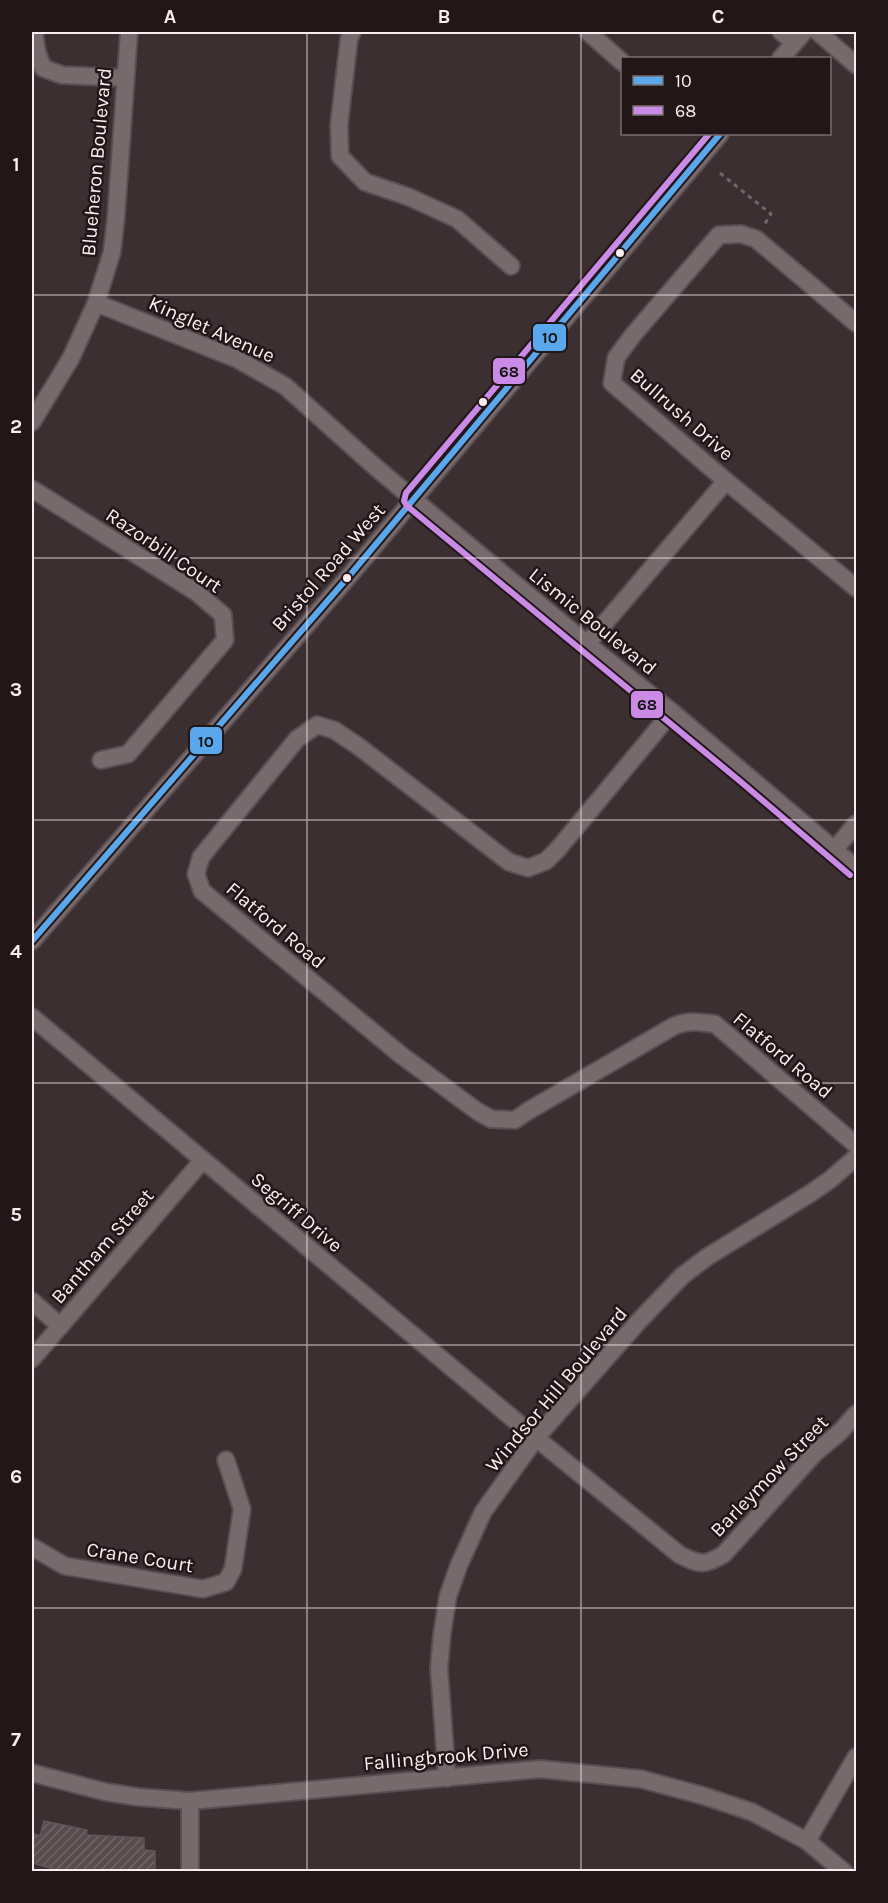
<svg xmlns="http://www.w3.org/2000/svg" width="888" height="1903" viewBox="0 0 888 1903" font-family="Karla,sans-serif">
<style>
.building{fill:url(#building-hatch);stroke:#615658;stroke-width:1.5}
.lines{fill:none;stroke-linecap:round;stroke-linejoin:round}
.minor-casing{stroke:#5a4e51;stroke-width:20}
.path{stroke:#716668;stroke-width:3;stroke-dasharray:4.5 4.5;stroke-linecap:butt}
.minor{stroke:#766a6c;stroke-width:16}
.bus-1-casing{stroke:#211618;stroke-width:10}
.bus-2-casing{stroke:#211618;stroke-width:10}
.bus-1{stroke:#5aa8eb;stroke-width:6}
.bus-2{stroke:#ca8be6;stroke-width:6}
.grid{fill:none;stroke:#fdedf0;stroke-width:1.5;stroke-opacity:0.55}
.bus-dot{fill:#fdedf0;stroke:#211618;stroke-width:2}
.labels{text-anchor:middle;stroke-width:5;stroke-linejoin:round;paint-order:stroke}
.street-label{font-size:20px;fill:#fdedf0;stroke:#211618}
.line-badge{stroke:#211618;stroke-width:2}
.pale-badge-label{font-size:16px;text-anchor:middle;font-weight:bold;fill:#111}
.neatline{fill:none;stroke:#fdedf0;stroke-width:2}
.grid-label{font-size:20px;text-anchor:middle;font-weight:bold;fill:#fdedf0}
</style>
<defs>
<pattern id="building-hatch" width="6" height="6" patternUnits="userSpaceOnUse" patternTransform="scale(1.5)"><rect width="6" height="6" fill="#574c4e"/><path d="M-1 1l2-2M0 6l6-6M5 7l2-2" fill="none" stroke="#706668"/></pattern>
</defs>
<rect width="100%" height="100%" fill="#3c2f32"/>
<!-- building -->
<path class="building" d="M44,1821L87,1830L86,1835L144,1838V1850L155,1851V1872H64L32,1863V1833L40,1836Z"/>
<g class="lines">
<defs>
<g id="minor">
<path d="M34,32L37,52L43,68L62,75L125,78"/>
<path d="M352,32L349,39L339,125L340,156L365,182L409,197L457,219L511,266"/>
<path d="M588,32L622,62"/>
<path d="M781,32L795,42"/>
<path d="M818,32L856,65"/>
<path d="M781,58L804,32"/>
<path d="M96,303L237,359L285,386L373,465L431,514L587,644L672,712L856,868"/>
<path d="M856,323L756,239L741,234L719,235L633,335L616,358L612,383L726,481L856,588"/>
<path d="M32,422L71,358L96,303L112,252L116,217L129,32"/>
<path d="M32,489L196,592L223,615L225,640L128,754L101,760"/>
<path d="M587,644L726,481"/>
<path d="M672,712L558,849L546,861L528,868L509,862L358,746L334,730L317,725L297,739L201,857L196,874L202,891L401,1055L477,1111L491,1119L515,1120L528,1111L674,1026C688,1020 700,1022 715,1024L856,1145"/>
<path d="M835,849L856,824"/>
<path d="M32,941L350,575L720,134"/>
<path d="M32,1017L536,1438L680,1555C701,1565 704,1566 724,1554L815,1453L840,1432L856,1414"/>
<path d="M32,1301L60,1326"/>
<path d="M32,1359L203,1160"/>
<path d="M32,1547L65,1566L203,1589L226,1582L233,1569L242,1509L226,1460"/>
<path d="M32,1773L106,1792L138,1797L190,1801L540,1769L641,1779L704,1796L752,1812L807,1841L844,1872"/>
<path d="M447,1778L439,1668L442,1634L448,1596L459,1565L483,1512L536,1438L639,1321L682,1276L707,1257L811,1193L831,1179L856,1157"/>
<path d="M807,1841L856,1757"/>
<path d="M190,1872V1801"/>
</g>
</defs>
<!-- minor casing -->
<use href="#minor" class="minor-casing"/>
<!-- path -->
<path class="path" d="M720,173L771,214L764,225"/>
<!-- minor -->
<use href="#minor" class="minor"/>
<defs>
<path id="bus-1" d="M32,941L350,575L720,134"/>
<path id="bus-2" d="M709,134L406,493L404,501L407,506L741,782L850,875"/>
</defs>
<!-- bus-1 casing -->
<use href="#bus-1" class="bus-1-casing"/>
<!-- bus-2 casing -->
<use href="#bus-2" class="bus-2-casing"/>
<!-- bus-1 -->
<use href="#bus-1" class="bus-1"/>
<!-- bus-2 -->
<use href="#bus-2" class="bus-2"/>
</g>
<!-- grid -->
<path class="grid" d="M307,32V1872M581,32V1872M32,295H856M32,558H856M32,820H856M32,1083H856M32,1345H856M32,1608H856"/>
<!-- markers -->
<g class="bus-dot">
<circle cx="620" cy="253" r="5"/>
<circle cx="483" cy="402" r="5"/>
<circle cx="347" cy="578" r="5"/>
</g>
<g class="labels">
<!-- street labels -->
<g class="street-label">
<text transform="translate(96 162) rotate(-85)" y="7">Blueheron Boulevard</text>
<text transform="translate(212 329) rotate(24)" y="7">Kinglet Avenue</text>
<text transform="translate(682 414) rotate(41)" y="7">Bullrush Drive</text>
<text transform="translate(164 550) rotate(34)" y="7">Razorbill Court</text>
<text transform="translate(328 567) rotate(-49)" y="7">Bristol Road West</text>
<text transform="translate(593 621) rotate(39)" y="7">Lismic Boulevard</text>
<text transform="translate(276 925) rotate(40)" y="7">Flatford Road</text>
<text transform="translate(783 1055) rotate(40)" y="7">Flatford Road</text>
<text transform="translate(297 1212) rotate(40)" y="7">Segriff Drive</text>
<text transform="translate(102 1246) rotate(-49)" y="7">Bantham Street</text>
<text transform="translate(556 1389) rotate(-50)" y="7">Windsor Hill Boulevard</text>
<text transform="translate(769 1476) rotate(-46)" y="7">Barleymow Street</text>
<text transform="translate(140 1557) rotate(9)" y="7">Crane Court</text>
<text transform="translate(446 1756) rotate(-5)" y="7">Fallingbrook Drive</text>
</g>
</g>
<g class="line-badge">
<rect x="532" y="323" width="35" height="29" rx="6" fill="#5aa8eb"/>
<rect x="492" y="357" width="34" height="28" rx="6" fill="#ca8be6"/>
<rect x="630" y="690" width="34" height="29" rx="6" fill="#ca8be6"/>
<rect x="189" y="726" width="34" height="29" rx="6" fill="#5aa8eb"/>
</g>
<g class="pale-badge-label">
<text x="550" y="343">10</text>
<text x="509" y="377">68</text>
<text x="647" y="710">68</text>
<text x="206" y="747">10</text>
</g>
<!-- border -->
<rect width="888" height="1903" fill="none" stroke="#211618" stroke-width="66"/>
<!-- legend -->
<rect x="621" y="57" width="210" height="78" fill="#211618" stroke="#796c6e" stroke-width="1.5"/>
<rect x="633" y="76" width="30" height="9" fill="#5aa8eb" stroke="#796c6e" stroke-width="1.5"/>
<text x="675" y="87" font-size="18" fill="#fdedf0">10</text>
<rect x="633" y="106" width="30" height="9" fill="#ca8be6" stroke="#796c6e" stroke-width="1.5"/>
<text x="675" y="117" font-size="18" fill="#fdedf0">68</text>
<rect x="33" y="33" width="822" height="1837" class="neatline"/>
<g class="grid-label">
<text x="170" y="23">A</text>
<text x="444" y="23">B</text>
<text x="718" y="23">C</text>
<text x="16" y="171">1</text>
<text x="16" y="433">2</text>
<text x="16" y="696">3</text>
<text x="16" y="958">4</text>
<text x="16" y="1221">5</text>
<text x="16" y="1483">6</text>
<text x="16" y="1746">7</text>
</g>
</svg>
